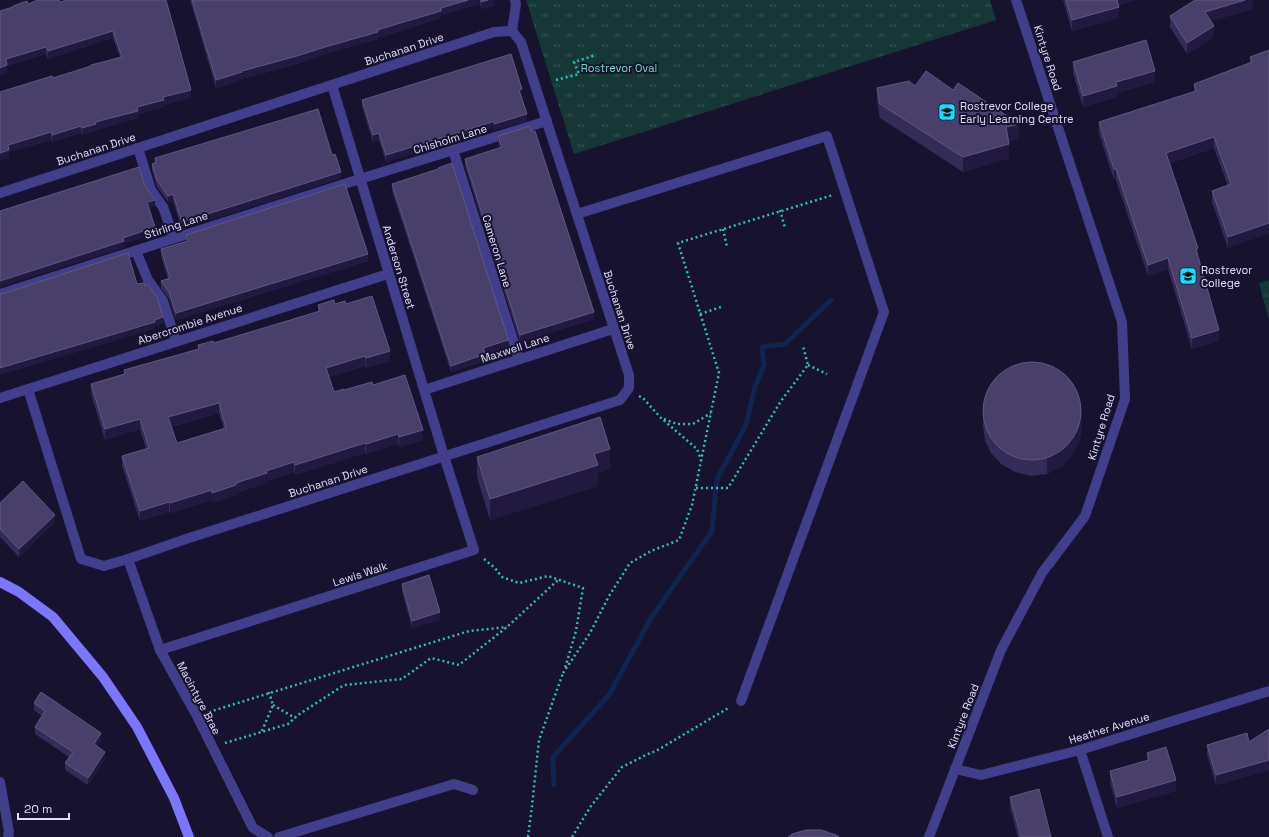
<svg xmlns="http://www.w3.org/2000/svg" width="1269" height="837" viewBox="0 0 1269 837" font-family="'Space Grotesk',sans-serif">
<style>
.park{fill:url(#park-tufts)}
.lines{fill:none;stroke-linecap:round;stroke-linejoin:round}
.stream{stroke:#0e2550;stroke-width:5}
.path{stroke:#32beb8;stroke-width:2.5;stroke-dasharray:2 3;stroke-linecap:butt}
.lane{stroke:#413e8b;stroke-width:10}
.street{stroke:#413e8b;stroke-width:10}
.secondary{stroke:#7b76fe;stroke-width:10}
.wall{fill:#352b59;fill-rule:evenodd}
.shaded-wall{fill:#211940}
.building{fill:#483f6b;stroke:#605882;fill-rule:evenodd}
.labels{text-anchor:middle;stroke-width:4;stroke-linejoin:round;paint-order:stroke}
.street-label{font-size:11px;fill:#e2deff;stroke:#17122d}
.park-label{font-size:11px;fill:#68e0c4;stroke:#17122d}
.poi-label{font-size:11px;fill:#e2deff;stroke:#17122d;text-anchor:start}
</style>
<defs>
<pattern id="park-tufts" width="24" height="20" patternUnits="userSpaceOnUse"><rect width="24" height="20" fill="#153736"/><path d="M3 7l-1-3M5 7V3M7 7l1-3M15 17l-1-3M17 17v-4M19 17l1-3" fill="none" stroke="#375454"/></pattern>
</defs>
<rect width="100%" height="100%" fill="#17122d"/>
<!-- park -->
<g class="park">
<path d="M526,0H990L996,20L574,154Z"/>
<path d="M1269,280V320L1259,283Z"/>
</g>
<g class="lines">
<!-- stream -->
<path class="stream" d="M554,785L553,757L609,695L651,618L712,531L717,479L746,425L754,390L764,365L762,347L785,344L831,300"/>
<!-- path -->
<g class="path">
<path d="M556,80L579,74L574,62L596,55"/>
<path d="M780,210L785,228"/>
<path d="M723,229L727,247"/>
<path d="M700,314L721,307"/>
<path d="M808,365L827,374"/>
<path d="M639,396L643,398L661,418L697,449L701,460"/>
<path d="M664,419L677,424H693L711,413"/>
<path d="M696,488H728L781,401L808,365L803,346"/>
<path d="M484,559L495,568L502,577L519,583L548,576L583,588L576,631L565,668"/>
<path d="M563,673L590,633L609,596L630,563L651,551L679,540L692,505L719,373L678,243L833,195"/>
<path d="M273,705L295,718"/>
<path d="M209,712L469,631L507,627"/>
<path d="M262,731L273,705L269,692"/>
<path d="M225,743L288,724L298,715L344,685L402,679L431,658L459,665L507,627L558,580"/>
<path d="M528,837L532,806L539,740L563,673"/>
<path d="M572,837L591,806L622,767L648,754L656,751L730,707"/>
</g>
<!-- lane -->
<g class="lane">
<path d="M453,150L519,359"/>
<path d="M136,251L148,280L163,301L176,341"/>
<path d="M0,294L360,179L547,121"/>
<path d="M424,390L613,329"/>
<path d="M160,650L474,550L444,456"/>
</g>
<!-- street -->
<g class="street">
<path d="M512,31L516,4L515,0"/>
<path d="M332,85L444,456"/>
<path d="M138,148L151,190L163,207L174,238"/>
<path d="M0,193L494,32L512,31L521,42L629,375V388L620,400L189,538L128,559L104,566L81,559L28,389"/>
<path d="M577,214L827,136L884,312L741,701"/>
<path d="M0,398L388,274"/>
<path d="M128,559L160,650L197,716L253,828L268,837"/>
<path d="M1080,750L1108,837"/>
<path d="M955,769L981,775L1080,750L1269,691"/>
<path d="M0,782L9,832L8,837"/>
<path d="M279,837L454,784L473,790"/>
<path d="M929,837L1001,650L1042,573L1085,516L1125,399L1122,322L1016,0"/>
</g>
<!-- secondary -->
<path class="secondary" d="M0,582L19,592L53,617L103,677L137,727L174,798L189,837"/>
</g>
<!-- wall -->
<g class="wall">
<path d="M166,0L191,98L164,105V107L138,114V118L96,130V131L82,135L81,133L52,142L51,140L9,152V158L0,160V92L53,78L120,57L113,38L48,59L46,54L7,66V72L0,75V11L13,8V6L28,4L60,2Z"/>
<path d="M190,0H494V6L481,9L480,4L441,15V18L378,38V39L325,54L297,64L242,79V80L216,88Z"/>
<path d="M1063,0H1135L1118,5L1119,18L1072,31Z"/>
<path d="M1253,0V9L1211,21L1214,37L1187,54L1170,27V16Z"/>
<path d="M1269,50L1228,248L1212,202V191L1228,186L1214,148L1170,163L1198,258L1219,341L1192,349L1168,269L1148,276L1116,180H1114L1099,133V122L1194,92V84L1250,63V57Z"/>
<path d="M1073,62L1155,82L1117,93V97L1083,107L1073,73Z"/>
<path d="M915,86L1019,138L1009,141V158L963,172L880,118L877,102V88Z"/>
<path d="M521,96L527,121L494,130V128L489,129L386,162L379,140L373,142L362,107V100L522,96Z"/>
<path d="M498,136L594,319L520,342L465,166V159L500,148L498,143Z"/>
<path d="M332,155L341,178L182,229L173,201L168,202L157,187L152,170V164L155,162V158Z"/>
<path d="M438,168L508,339V347L485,354V361L451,372L392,191V184L438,170Z"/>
<path d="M186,235L368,261L176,320L169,299L161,288V281L168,279L161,256V249L186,241Z"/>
<path d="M335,304H346L390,361L366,368L365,366L329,377L334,392L373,385L423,440L399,447L398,444L366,454L365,453L295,475L294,472L267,481V483L236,493V495L212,503V500L170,513L169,512L140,521L122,466V456L146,449L140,429L105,440L91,394V384L124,374V370L198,349V345L214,343L318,312V305ZM219,413L224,429L177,443L171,427Z"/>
<path d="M983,411L1082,423L1080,439L1073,454L1062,466L1047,474L1031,476L1015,472L1001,464L991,453L985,440L983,426Z"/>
<path d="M477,457L610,469L598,473V486L490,520L477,477Z"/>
<path d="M0,503L55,522L19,557L0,537Z"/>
<path d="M402,584L440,620L412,628L402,591Z"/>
<path d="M34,703L101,741L97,746L105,759L88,785L65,770V763L69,757L35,734V727L42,716L34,710Z"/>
<path d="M1269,729V770L1216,785L1207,754V745L1249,742Z"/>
<path d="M1147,753L1176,791L1117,808L1110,782V771L1147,761Z"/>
<path d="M1010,797L1051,837H1018L1010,808Z"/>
</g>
<!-- shaded-wall -->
<g class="shaded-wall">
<path d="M468,0H480V4L441,15V18L378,38V39L325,54L297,64L242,79V80L216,88V80L242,71L325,47L377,30L441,8Z"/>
<path d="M488,0H494V6L481,9V2Z"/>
<path d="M1116,0H1135L1116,6Z"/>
<path d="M1245,0H1253V9L1205,23V12Z"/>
<path d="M1119,7V18L1072,31V20Z"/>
<path d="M1214,26V37L1187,54V43Z"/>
<path d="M113,31V38L48,59V51Z"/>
<path d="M46,47V54L7,66V72L0,75V68L6,59Z"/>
<path d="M1155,71V82L1117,93V97L1083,107V96L1116,82Z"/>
<path d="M522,89V96L519,97V90Z"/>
<path d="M191,90V98L164,105V107L138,114V118L96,130V131L82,135V128L137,107L163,97Z"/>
<path d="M527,114V121L494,130V124Z"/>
<path d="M494,121V128L386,162V155Z"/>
<path d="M1019,124V138L1006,141V127Z"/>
<path d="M81,126V133L52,142V135Z"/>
<path d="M51,132V140L9,152V158L0,160V153L8,145Z"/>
<path d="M379,133V140L373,142V135Z"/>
<path d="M1214,137V148L1166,164V153Z"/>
<path d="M1009,144V158L963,172V157Z"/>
<rect x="1114" y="169" width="2" height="11"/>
<path d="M341,172V178L182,229V222Z"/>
<path d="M173,194V201L168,202V196Z"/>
<path d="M155,200V206L147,209V202Z"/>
<path d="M1269,223V234L1228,248V237Z"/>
<path d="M155,227V234L124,244V248L0,287V281L123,238Z"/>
<path d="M1198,248V259L1196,249Z"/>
<path d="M368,254V261L176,320V313Z"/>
<path d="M1168,258V269L1148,276V265Z"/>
<path d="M594,312V319L520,342V335Z"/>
<path d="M163,317V324L155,326V329L0,375V368Z"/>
<path d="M1219,330V341L1192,349V338Z"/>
<path d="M508,340V347L483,354V348Z"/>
<path d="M390,351V361L366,368V358Z"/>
<path d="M485,354V361L451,372V366Z"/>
<path d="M365,356V366L326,378V368Z"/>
<path d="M219,403V413L168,427V417Z"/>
<path d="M1082,409V423L1080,439L1073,454L1062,466L1047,474V459Z"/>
<path d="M140,419V429L105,440V429Z"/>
<path d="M423,430V440L399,447V437Z"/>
<path d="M398,434V444L366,454V444Z"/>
<path d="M365,443V453L295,475V465Z"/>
<path d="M610,449V469L598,473V486L490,520V499L594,454Z"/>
<path d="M294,462V472L267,481V483L236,493V495L212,503V493L236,483L266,471Z"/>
<path d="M212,490V500L170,513V503Z"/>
<path d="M169,502V512L140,521V511Z"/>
<path d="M55,515V522L19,557V549Z"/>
<path d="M440,612V620L412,628V621Z"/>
<path d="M101,733V741L94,752V744Z"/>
<path d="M105,752V759L88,785V778Z"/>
<path d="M1269,760V770L1216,785V775Z"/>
<path d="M1176,780V791L1117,808V797Z"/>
</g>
<!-- building -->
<g class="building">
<path d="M38,0H59L60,2L67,0H166L191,90L163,97L164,100L137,107L138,111L95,122L96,124L82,128L81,126L52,135L51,132L8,145L9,150L0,153V92L52,76L53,78L91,66V65L122,57L113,31L48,51L46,47L6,59L7,65L0,68V11L13,7V6L27,1L28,4Z"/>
<path d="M192,0H468L441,8V11L377,30L378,32L325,47L297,56L242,71V72L216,80Z"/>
<path d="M481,0H488L481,2Z"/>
<path d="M1066,0H1117L1119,7L1072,20Z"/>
<path d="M1195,0H1245L1205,12L1214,26L1187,43L1170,16Z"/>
<path d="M1146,40L1155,71L1116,82L1117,86L1083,96L1073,62Z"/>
<path d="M1269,50V223L1228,237L1212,191L1231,184L1214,137L1166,153L1198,248L1196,249L1219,330L1192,338L1168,258L1148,265L1116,169H1114L1099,122L1196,91L1194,84L1252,62L1250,57Z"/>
<path d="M511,54L522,89L519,90L527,114L494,124V121L489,123L386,155L379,133L373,135L362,100Z"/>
<path d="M926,71L953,90L958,83L1019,124L1006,127L1009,144L963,157L880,104L877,88L909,81L915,86Z"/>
<path d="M318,109L332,155L335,154L341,172L182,222L173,194L168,196L157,180L152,164L156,162L155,158Z"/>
<path d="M530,126L532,132L535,131L594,312L520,335L465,159L502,147L498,136Z"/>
<path d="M452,163L508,339V340L483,348L485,354L451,366L392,184L438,169V168Z"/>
<path d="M139,167L145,186L155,200L147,202L155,227L123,238L124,241L0,281V211Z"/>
<path d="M345,184L368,254L176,313L169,292L161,281L170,278L161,249L188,241L186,235Z"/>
<path d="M128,253L137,284L144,283L145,286L148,285L157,297L163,317L155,320V322L0,368V293L2,294Z"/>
<path d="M372,296L390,351L366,358L365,356L326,368L334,392L344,389V390L372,382L373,385L405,375L423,430L399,437L398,434L366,444L365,443L295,465L294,462L266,471L267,473L236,483V485L212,493V490L170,503L169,502L140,511L122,456L149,448L140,419L105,429L91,384L125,374L124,370L199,349L198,345L213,341L214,343L320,311L318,305L334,300L335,304L345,301L346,304ZM219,403L226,428L177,443L168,417Z"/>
<circle cx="1032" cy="411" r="49"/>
<path d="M600,417L610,449L594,454L598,465L490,499L477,457Z"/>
<path d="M23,481L55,515L19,549L0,529V503Z"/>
<path d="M429,575L440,612L412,621L402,584Z"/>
<path d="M41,692L101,733L94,744L105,752L88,778L65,763L73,752L35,727L45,711L34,703Z"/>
<path d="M1269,729V760L1216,775L1207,745L1247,733L1249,742Z"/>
<path d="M1166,747L1176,780L1117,797L1110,771L1149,760L1147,753Z"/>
<path d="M1039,789L1051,837H1021L1010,797Z"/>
<path d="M806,830H821L836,835L839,837H788L792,834Z"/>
</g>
<!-- icons -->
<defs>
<symbol id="school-square" viewBox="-11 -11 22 22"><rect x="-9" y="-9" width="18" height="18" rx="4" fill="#0ce2fd" stroke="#17122d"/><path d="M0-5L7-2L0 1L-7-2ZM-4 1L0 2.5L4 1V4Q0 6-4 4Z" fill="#111"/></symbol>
</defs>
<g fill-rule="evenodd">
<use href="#school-square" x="937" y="102" width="20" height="20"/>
<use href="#school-square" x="1178" y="266" width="20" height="20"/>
</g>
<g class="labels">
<!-- street labels -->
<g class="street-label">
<text transform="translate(404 49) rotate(-18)" y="4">Buchanan Drive</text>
<text transform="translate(1048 58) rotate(72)" y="4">Kintyre Road</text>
<text transform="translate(450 139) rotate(-17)" y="4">Chisholm Lane</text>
<text transform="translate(96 149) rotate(-18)" y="4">Buchanan Drive</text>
<text transform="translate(176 225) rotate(-18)" y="4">Stirling Lane</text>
<text transform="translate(497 251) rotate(73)" y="4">Cameron Lane</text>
<text transform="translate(399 267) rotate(73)" y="4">Anderson Street</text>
<text transform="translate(620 310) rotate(72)" y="4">Buchanan Drive</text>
<text transform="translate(190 324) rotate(-18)" y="4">Abercrombie Avenue</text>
<text transform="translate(515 348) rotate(-18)" y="4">Maxwell Lane</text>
<text transform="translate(1101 427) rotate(-73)" y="4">Kintyre Road</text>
<text transform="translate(328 481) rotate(-18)" y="4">Buchanan Drive</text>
<text transform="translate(360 574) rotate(-18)" y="4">Lewis Walk</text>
<text transform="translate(199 698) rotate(62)" y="4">Macintyre Brae</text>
<text transform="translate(963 716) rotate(-69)" y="4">Kintyre Road</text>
<text transform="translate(1109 728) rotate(-17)" y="4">Heather Avenue</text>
</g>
<!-- park labels -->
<g class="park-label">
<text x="619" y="72">Rostrevor Oval</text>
</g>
<!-- poi labels -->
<g class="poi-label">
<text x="960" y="110">Rostrevor College<tspan x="960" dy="13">Early Learning Centre</tspan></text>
<text x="1201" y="274">Rostrevor<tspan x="1201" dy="13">College</tspan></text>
</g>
</g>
<!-- scale -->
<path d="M18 813v6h51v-6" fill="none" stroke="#e2deff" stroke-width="2"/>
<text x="24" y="813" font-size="12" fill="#e2deff" stroke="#17122d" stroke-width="3" paint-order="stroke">20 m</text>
</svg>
